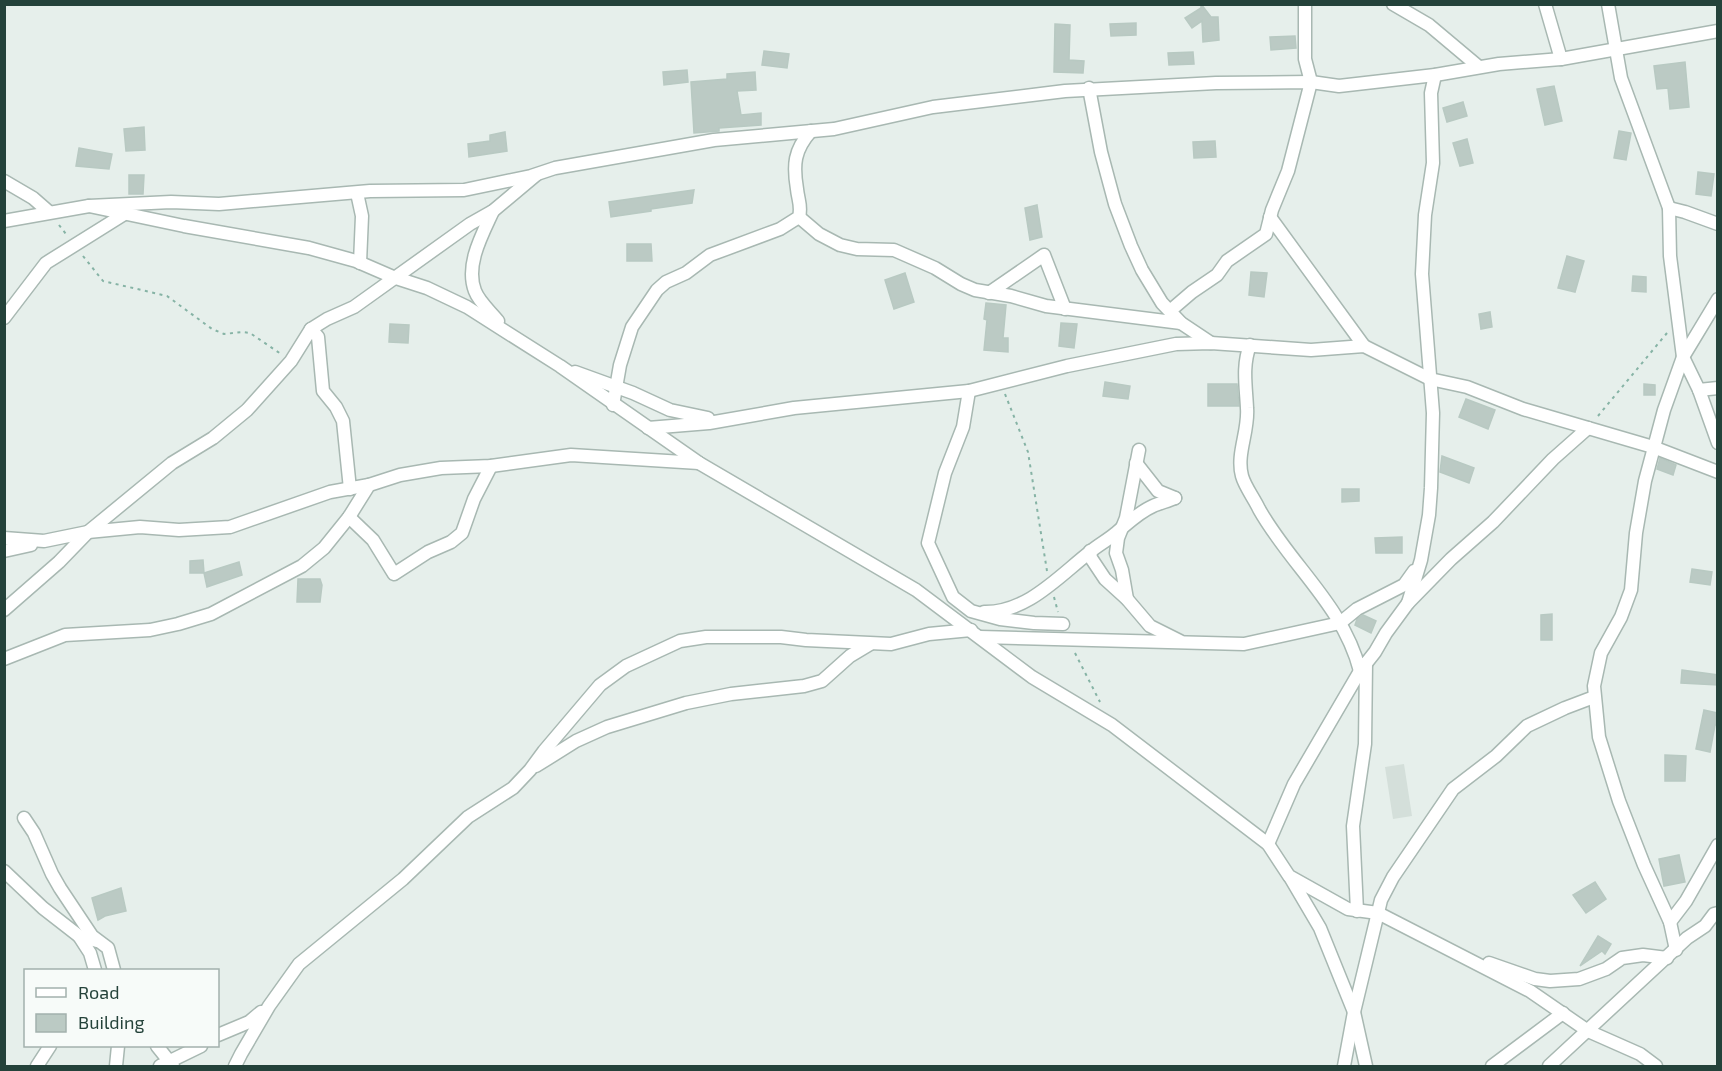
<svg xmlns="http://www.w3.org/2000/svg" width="1722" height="1071" viewBox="0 0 1722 1071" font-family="'Exo 2',sans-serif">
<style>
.built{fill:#d4dfda}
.building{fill:#bbcac4;stroke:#b8c9c2;stroke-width:1.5}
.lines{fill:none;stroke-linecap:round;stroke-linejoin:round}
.minor-casing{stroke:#a8b8b2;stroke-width:15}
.path{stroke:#86b3a5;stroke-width:2;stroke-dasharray:3 4.5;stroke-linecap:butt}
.minor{stroke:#fff;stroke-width:12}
</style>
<rect width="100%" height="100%" fill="#e6efeb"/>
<!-- built -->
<path class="built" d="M1404,764L1412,816L1393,819L1385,767Z"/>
<!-- building -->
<g class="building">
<path d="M1201,4L1211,17H1218L1219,40L1203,42L1202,21L1192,28L1185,18L1201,8Z"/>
<path d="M1136,23V35L1111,36L1110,24Z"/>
<path d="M1055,24L1070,25L1069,60L1084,61L1083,73L1054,72Z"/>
<path d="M1295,36L1296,48L1271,50L1270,37Z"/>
<path d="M764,51L789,54L787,68L762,65Z"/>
<path d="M1193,52L1194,64L1169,65L1168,53Z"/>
<path d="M1685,62L1689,107L1670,109L1668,88L1657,89L1654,66Z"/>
<path d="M687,70L688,82L664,85L663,72Z"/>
<path d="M755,72L756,90L737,91L741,115L761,113V125L719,128V131L694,133L691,82L727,79V74Z"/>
<path d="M1554,86L1562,121L1545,125L1537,89Z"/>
<path d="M1463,102L1467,116L1447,122L1443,108Z"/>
<path d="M144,127L145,150L126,151L124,129Z"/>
<path d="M1619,131L1631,133L1626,160L1614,158Z"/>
<path d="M505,132L507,151L469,157L468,144L490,141V135Z"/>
<path d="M1467,139L1473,163L1460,166L1453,143Z"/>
<path d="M1215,141L1216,157L1194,158L1193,142Z"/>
<path d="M79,148L112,154L109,169L76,166Z"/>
<path d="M1698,172L1714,174L1711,196L1696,194Z"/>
<path d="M129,175H144L143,194H129Z"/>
<path d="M694,190L692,203L651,209V211L611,217L609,202Z"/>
<path d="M1037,205L1042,237L1030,240L1025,208Z"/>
<path d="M627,244H651L652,261H627Z"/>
<path d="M1567,256L1584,261L1575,292L1558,288Z"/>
<path d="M1251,272L1267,273L1264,297L1249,295Z"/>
<path d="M905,273L914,302L894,309L885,280Z"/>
<path d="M1633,276L1646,277V292L1632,291Z"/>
<path d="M986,303L1006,305L1003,338H1008V352L984,350L987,320L984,319Z"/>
<path d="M1490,312L1492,327L1481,329L1479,314Z"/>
<path d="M1061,323L1077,324L1074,348L1059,346Z"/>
<path d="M390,324L409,325L408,343L389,342Z"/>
<path d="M1105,382L1130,386L1128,399L1103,396Z"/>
<path d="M1208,384H1237L1239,406H1208Z"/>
<path d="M1644,384L1655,385V395H1644Z"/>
<path d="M1466,399L1495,410L1488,429L1459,417Z"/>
<path d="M1442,456L1474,468L1469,483L1440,472Z"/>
<path d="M1660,458L1676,465L1673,475L1657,469Z"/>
<path d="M1342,489H1359V501L1342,502Z"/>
<path d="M1402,537V553H1376L1375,538Z"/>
<path d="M203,560L204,573H190V561Z"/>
<path d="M239,562L242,575L207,587L204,573Z"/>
<path d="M1692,569L1712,572L1710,585L1690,582Z"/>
<path d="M298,579H320L322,585L320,602H297Z"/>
<path d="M1552,614V640H1541V615Z"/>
<path d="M1363,615L1376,621L1371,633L1355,625L1357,619Z"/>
<path d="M1682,670L1718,675V685L1681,683Z"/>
<path d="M1704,710L1718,713V725H1715L1710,752L1696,749Z"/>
<path d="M1665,755L1686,756L1685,781H1665Z"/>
<path d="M1679,855L1685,882L1664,886L1659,859Z"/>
<path d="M1595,882L1606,899L1586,913L1573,895Z"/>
<path d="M121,888L126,911L105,916L98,920L92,898Z"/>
<path d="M1598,936L1611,944L1605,954L1602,951L1580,966Z"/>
</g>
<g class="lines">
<defs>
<g id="minor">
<path d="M1393,4L1429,25L1479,67"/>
<path d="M1545,4L1561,59"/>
<path d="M1608,4L1621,78L1669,208L1670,256L1683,357L1699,390L1718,443"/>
<path d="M1089,88L1101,152L1115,204L1131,246L1142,270L1162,303L1181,323L1211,343"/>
<path d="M4,181L33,198L49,212"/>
<path d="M357,193L362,216L360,263"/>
<path d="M89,206L184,226L309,248L356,261L393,277L427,288L467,307L560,366L699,463L916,590L1032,677L1112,725L1268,844L1289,876L1348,909L1378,913L1530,991L1588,1031L1640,1054L1656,1066"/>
<path d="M1669,208L1685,212L1718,224"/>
<path d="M493,211C482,235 465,265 475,291C479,302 491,312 498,321"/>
<path d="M799,217L819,234L840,245L857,249L894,250L935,268L961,284L975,290L1011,296L1046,306L1181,323"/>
<path d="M1270,217L1364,346"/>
<path d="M4,221L89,206L171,202L219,204L370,191L464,190L531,176L555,168L714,140L834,129L933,107L1065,91L1216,83L1311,82L1339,86L1435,75L1499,64L1561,59L1718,31"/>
<path d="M989,293L1044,255L1065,309"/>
<path d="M1171,310L1192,292L1217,275L1227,261L1266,234L1272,210L1288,171L1311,82L1305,59V4"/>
<path d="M4,318L46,263L126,213"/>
<path d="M311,329L318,337L323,391L336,407L343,421L350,489"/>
<path d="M1250,345C1242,366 1246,386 1247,408C1249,431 1236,454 1242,476C1245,487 1254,498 1259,509C1291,566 1343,605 1360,671"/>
<path d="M575,372L633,393L670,410L708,418"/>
<path d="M1699,390L1718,388"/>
<path d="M969,391L963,427L945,473L928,543L953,597L971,611L1000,619L1034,623L1063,624"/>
<path d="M613,405L620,365L632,327L657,290L666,282L686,273L710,255L780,229L799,217C802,206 798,200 797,189C793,165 794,150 811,131"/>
<path d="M648,428L709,423L794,408L969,391L1067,366L1176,344L1211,343L1311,350L1364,346L1430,379L1467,387L1523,409L1653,447L1718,472"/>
<path d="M1136,463L1158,491L1175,498"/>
<path d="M349,517L373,540L394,574L428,552L451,542L462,533L474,499L491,466"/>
<path d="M4,538L44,541L88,532L140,527L179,530L230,527L330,492L369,485"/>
<path d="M4,551L31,545"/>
<path d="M1090,551L1091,558L1105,579L1127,599L1150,626L1180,641"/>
<path d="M1127,599L1122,570L1116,553L1118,538L1126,518L1139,450"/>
<path d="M1408,603L1421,560L1429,515L1431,488L1433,413L1422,274L1425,215L1433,163L1431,93L1435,75"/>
<path d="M4,610L59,562L88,532L172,463L213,438L247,410L291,361L311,329L327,319L354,307L470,224L493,211L536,175"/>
<path d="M984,612C1027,613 1059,576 1090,552C1098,545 1108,540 1116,533C1128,523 1139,512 1153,506C1160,503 1168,501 1175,498"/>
<path d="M980,637L1244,644L1340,623L1357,609L1404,585L1414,571"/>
<path d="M4,659L65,635L150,630L178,624L211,614L302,566L324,548L349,517L369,485L400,475L441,468L491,466L571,455L699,463"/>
<path d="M536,766L576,741L607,727L686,703L731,694L804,686L822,681L850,656L870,644"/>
<path d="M24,818L34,833L52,874L60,888L92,936L108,948L114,970"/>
<path d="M1268,844L1294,784L1360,671L1375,652L1386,633L1408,603L1451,559L1493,522L1553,459L1588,428"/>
<path d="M4,871L43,908L79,936L97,941"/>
<path d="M1290,877L1320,928L1354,1012L1366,1066"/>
<path d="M1357,911L1353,826L1365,744L1366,663"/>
<path d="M1670,922L1686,901L1718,845"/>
<path d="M79,936L90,953L95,970"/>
<path d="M1676,950L1670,922L1644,865L1619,801L1599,737L1594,686L1601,653L1621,617L1631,590L1636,533L1645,481L1664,410L1683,357L1718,299"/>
<path d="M1489,963L1535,979L1550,981L1579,979L1606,969L1622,958L1643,955L1667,958"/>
<path d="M218,1035L249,1022L261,1012"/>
<path d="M157,1046L173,1066"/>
<path d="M37,1066L50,1046"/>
<path d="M116,1066L118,1046"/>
<path d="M160,1066L201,1046"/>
<path d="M235,1066L241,1054L269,1006L299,964L403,879L468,817L513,788L530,770L544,751L600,685L626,666L680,641L706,637H781L806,640L891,644L929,634L971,630"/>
<path d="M1344,1066L1354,1012L1381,900L1393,877L1453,789L1496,756L1527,726L1565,708L1594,697"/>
<path d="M1492,1066L1563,1013"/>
<path d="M1549,1066L1687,938L1705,926L1714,914L1718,913"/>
</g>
</defs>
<!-- minor casing -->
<use href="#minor" class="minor-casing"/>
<!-- path -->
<g class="path">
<path d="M59,225L66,234"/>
<path d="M83,256L103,281L167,296L212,329L224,334L243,332L250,333L281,354"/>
<path d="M1005,394L1028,452L1047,571"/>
<path d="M1598,416L1667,333"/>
<path d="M1054,597L1058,612"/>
<path d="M1075,653L1100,702"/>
</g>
<!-- minor -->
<use href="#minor" class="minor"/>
</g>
<!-- border -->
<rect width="1722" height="1071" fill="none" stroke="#24423a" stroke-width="12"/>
<!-- legend -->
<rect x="24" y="969" width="195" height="78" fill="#f7fbf9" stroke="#a3b1ad" stroke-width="1.5"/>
<rect x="36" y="988" width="30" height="9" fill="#ffffff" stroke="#a3b1ad" stroke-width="1.5"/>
<text x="78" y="999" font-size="18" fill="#24423a">Road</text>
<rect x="36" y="1014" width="30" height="18" fill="#bbcac4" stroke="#a3b1ad" stroke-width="1.5"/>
<text x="78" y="1029" font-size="18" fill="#24423a">Building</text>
</svg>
